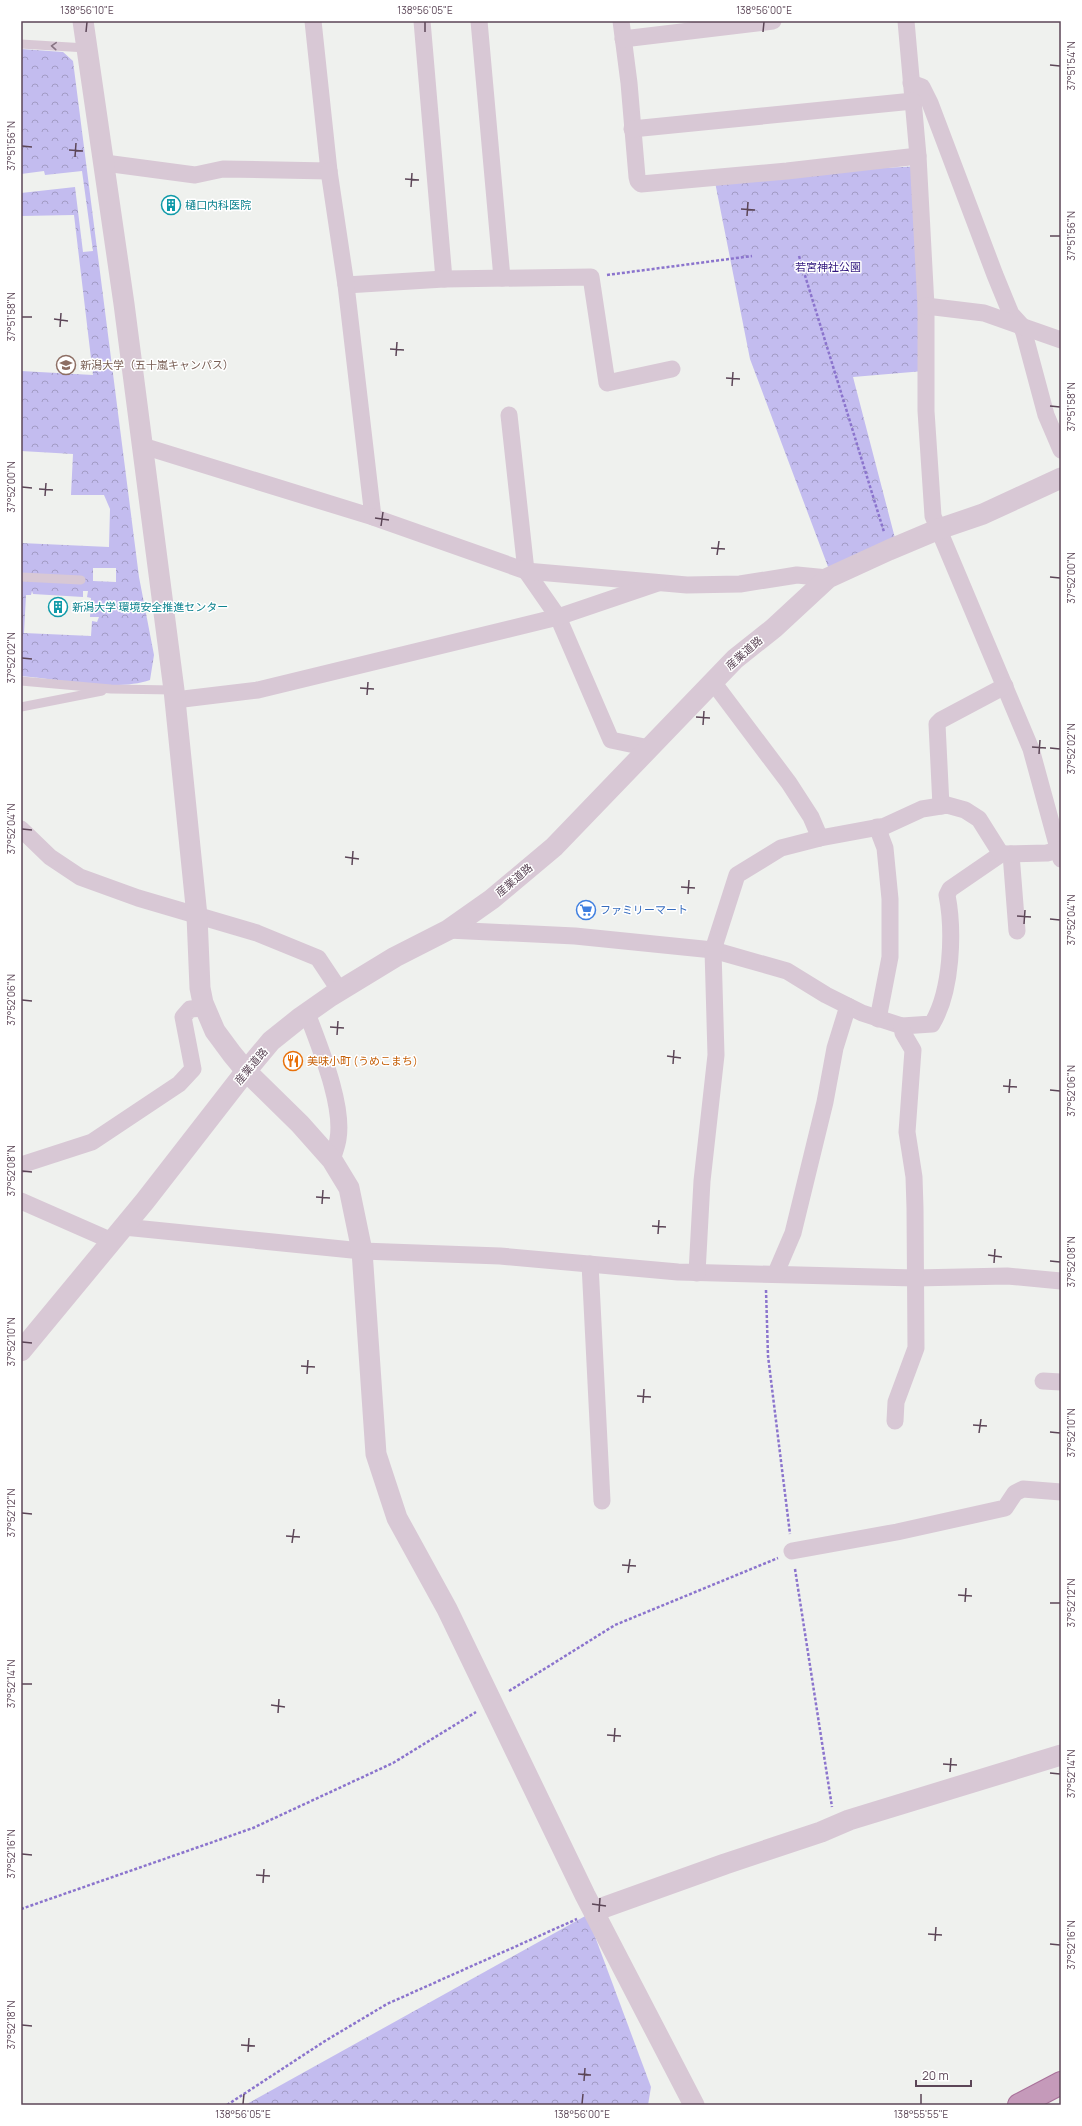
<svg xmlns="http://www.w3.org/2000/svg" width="1082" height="2126" viewBox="0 0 1082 2126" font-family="Manrope,'Noto Sans JP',sans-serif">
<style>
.forest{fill:url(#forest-crowns);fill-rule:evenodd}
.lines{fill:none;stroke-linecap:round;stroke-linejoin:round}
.trunk-casing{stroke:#a9719a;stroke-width:24}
.path{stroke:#8b74cd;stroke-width:2.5;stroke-dasharray:3 2;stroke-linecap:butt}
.service{stroke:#d8c8d5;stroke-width:9}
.minor{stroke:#d8c8d5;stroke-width:17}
.tertiary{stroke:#d8c8d5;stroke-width:21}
.trunk{stroke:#c59aba;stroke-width:22}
.oneway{stroke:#877483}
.ticks{fill:none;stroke:#5c4657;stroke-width:1.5}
.labels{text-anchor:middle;stroke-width:3;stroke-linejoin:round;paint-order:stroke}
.culture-label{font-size:11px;fill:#0d838f;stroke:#fff;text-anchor:start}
.park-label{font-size:11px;fill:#31177e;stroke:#fff}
.education-label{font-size:11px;fill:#785e54;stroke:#fff;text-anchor:start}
.street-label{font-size:11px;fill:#5c4657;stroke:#fff}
.shop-label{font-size:11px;fill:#366cbe;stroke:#fff;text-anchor:start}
.food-label{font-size:11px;fill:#c56008;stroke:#fff;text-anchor:start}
.neatline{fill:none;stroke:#5c4657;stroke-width:1.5}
.ticks-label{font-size:10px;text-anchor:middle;fill:#5c4657}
</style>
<defs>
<pattern id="forest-crowns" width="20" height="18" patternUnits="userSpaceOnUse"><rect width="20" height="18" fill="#c3bcef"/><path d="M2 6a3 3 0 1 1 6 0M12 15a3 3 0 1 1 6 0" fill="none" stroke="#a29bc4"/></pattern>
</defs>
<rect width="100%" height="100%" fill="#eff1ee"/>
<!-- forest -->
<g class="forest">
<path d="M21,49L63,52L73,61L139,577L154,655L150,680C117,692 57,679 21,676V543L109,547L110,509L104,495H71L73,454L21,451V371L93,375L74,215L21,216V193L75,187L83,252L93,251L82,171L45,175L44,171L21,174ZM93,568H116V582L93,581ZM32,591L33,594L83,597V591H88L87,597L91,598L90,617H99L97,622L92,621L91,636L24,633L26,595H31Z"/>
<path d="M921,166L924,371L853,377L896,542L830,572L750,359L714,177Z"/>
<path d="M587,1915L651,2087L648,2105H245Z"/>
</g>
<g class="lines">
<defs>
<path id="trunk" d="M1019,2105L1061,2083"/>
</defs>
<!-- trunk casing -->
<use href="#trunk" class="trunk-casing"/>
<!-- path -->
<g class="path">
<path d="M799,256L884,532"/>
<path d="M607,275L752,256"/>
<path d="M766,1290L768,1356L790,1534"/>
<path d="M795,1569L832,1807"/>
<path d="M509,1691L615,1625L778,1558"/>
<path d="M21,1909L253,1828L393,1763L476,1712"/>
<path d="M227,2105L325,2041L387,2004L577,1919"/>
</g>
<!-- service -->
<g class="service">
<path d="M21,44L86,48"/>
<path d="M21,577L81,580"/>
<path d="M21,681L111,689L174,690"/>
<path d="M21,707L102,691"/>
</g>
<!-- minor -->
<g class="minor">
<path d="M422,21L444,279"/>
<path d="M479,21L502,278"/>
<path d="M621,21L629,83L637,177L638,181L641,184L787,171L918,156"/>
<path d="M906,21L918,156L926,306V411L933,516L1031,749L1061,859"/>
<path d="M623,39L773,21"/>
<path d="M911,83L922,87L930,103L995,275L1011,314L1021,325L1024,333L1046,415L1061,450"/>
<path d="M632,129L913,101"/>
<path d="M105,163L195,175L223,169L329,171L313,21"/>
<path d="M346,285L444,279L591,277L607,383L672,369"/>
<path d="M926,306L984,313L1061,340"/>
<path d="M509,415L526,571L558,617L611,740L649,748"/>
<path d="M143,446L373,517L346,285L329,171"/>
<path d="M373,517L526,571L687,585L740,584L797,575L828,578"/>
<path d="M713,682L789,783L811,817L820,838"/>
<path d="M175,700L258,690L558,617L658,583"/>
<path d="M941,806L937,724L941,720L1005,686"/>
<path d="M877,827L885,848L890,899V957L878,1019"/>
<path d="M21,829L50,857L80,877L138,898L257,933L318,958L340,991"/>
<path d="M1011,854L1017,931"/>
<path d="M448,930L575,936L713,950L787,971L826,995L862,1013L902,1026L932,1024C952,991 954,931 947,895L950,889L1001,854L1047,853L1058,850"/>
<path d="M307,1013C319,1046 344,1104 338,1139C337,1146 334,1153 332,1160"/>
<path d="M21,1165L92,1142L179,1084L193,1069L183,1017L190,1009L205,1008"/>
<path d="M21,1201L112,1241"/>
<path d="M124,1227L362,1251L500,1256L678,1272L915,1278L1007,1276L1061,1281"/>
<path d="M590,1264L602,1501"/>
<path d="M697,1273L702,1181L716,1055L713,950L737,875L781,848L820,838L885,826L922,809L947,805L965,810L979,819L1001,854"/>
<path d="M777,1274L778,1268L793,1233L825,1102L835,1048L848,1006"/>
<path d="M1043,1381L1061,1382"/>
<path d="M895,1421L896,1402L916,1348L915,1208L914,1177L907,1132L913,1050L903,1033L902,1026"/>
<path d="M792,1551L897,1532L1005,1508L1015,1493L1023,1489L1061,1492"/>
</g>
<!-- tertiary -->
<g class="tertiary">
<path d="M83,21L124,304L174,690L197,916L200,988L203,1003L215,1031L232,1054L246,1071L300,1124L332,1160L349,1188L362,1251L376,1454L397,1518L447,1609L585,1895L694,2105"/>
<path d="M21,1351L145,1201L246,1071L271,1041L301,1017L331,996L395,957L448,930L492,899L554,847L735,659L774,628L828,578L889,550L939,529L983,514L1061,478"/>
<path d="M594,1911L725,1864L821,1832L849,1820L1061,1755"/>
</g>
<!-- trunk -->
<use href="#trunk" class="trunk"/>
</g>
<!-- one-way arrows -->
<defs><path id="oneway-chevron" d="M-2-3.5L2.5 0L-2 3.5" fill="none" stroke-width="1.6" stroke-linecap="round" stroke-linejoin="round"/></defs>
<use class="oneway" href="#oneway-chevron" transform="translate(54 46) rotate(-176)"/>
<!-- ticks -->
<path class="ticks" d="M86,32L87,22M425,32V22M763,32L764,22M1050,65L1060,66M22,146L32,147M69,150L83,151M75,157L76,143M405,179L419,180M411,187L412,173M741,209L755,210M747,216L748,202M1050,236H1060M22,317H32M54,319L68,321M60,327L61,313M390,349L404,350M396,356L397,342M726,378L740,379M732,386L733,372M1050,406L1060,407M22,487L32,488M39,489L53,490M45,496L46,483M375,518L389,520M381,526L383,512M711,548L725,549M717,555L719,541M1050,577L1060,578M22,658L32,659M360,688L374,689M367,695L368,682M696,717L710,718M703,725L704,711M1032,747L1046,748M1050,748L1060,749M1039,754L1040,740M22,829L32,830M345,857L359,859M352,865L353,851M681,887L695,888M688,894L689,880M1017,916L1031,917M1050,919L1060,920M1024,924L1025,910M22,1000L32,1001M330,1027L344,1028M337,1035L338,1021M667,1056L681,1058M673,1064L674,1050M1003,1086L1017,1087M1050,1090L1060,1091M1009,1093L1010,1079M22,1171L32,1172M316,1197L330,1198M322,1204L323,1190M652,1226L666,1227M658,1234L659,1220M988,1255L1002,1257M1050,1261L1060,1262M994,1263L995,1249M22,1342L32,1343M301,1366L315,1367M307,1374L308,1360M637,1396L651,1397M643,1403L644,1389M973,1425L987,1426M1050,1432L1060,1433M979,1433L981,1419M22,1513L32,1514M286,1536L300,1537M292,1543L294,1529M622,1565L636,1566M628,1573L630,1559M958,1595L972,1596M965,1602L966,1588M1050,1603H1060M22,1684H32M271,1705L285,1707M278,1713L279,1699M607,1735L621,1736M614,1742L615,1728M943,1764L957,1765M950,1772L951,1758M1050,1773L1060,1774M22,1854L32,1855M256,1875L270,1876M263,1883L264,1869M592,1904L606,1906M599,1912L600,1898M928,1934L942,1935M935,1941L936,1927M1050,1944L1060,1945M22,2025L32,2026M241,2045L255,2046M248,2052L249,2038M578,2074L591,2075M584,2081L585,2068M243,2104L244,2094M582,2104L583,2094M921,2104V2094"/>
<!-- icons -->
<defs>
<symbol id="building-ring" viewBox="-11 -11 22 22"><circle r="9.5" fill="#fff" stroke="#0f9aa8" stroke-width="1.5"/><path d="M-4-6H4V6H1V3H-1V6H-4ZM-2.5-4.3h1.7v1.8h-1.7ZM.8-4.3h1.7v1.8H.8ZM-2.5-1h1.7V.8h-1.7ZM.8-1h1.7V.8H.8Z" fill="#0f9aa8"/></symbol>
<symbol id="university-ring" viewBox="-11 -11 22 22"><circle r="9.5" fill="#fff" stroke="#8d6e63" stroke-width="1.5"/><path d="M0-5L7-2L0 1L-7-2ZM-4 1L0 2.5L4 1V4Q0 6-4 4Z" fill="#8d6e63"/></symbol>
<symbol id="supermarket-ring" viewBox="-11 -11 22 22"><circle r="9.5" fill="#fff" stroke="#3f7fe0" stroke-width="1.5"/><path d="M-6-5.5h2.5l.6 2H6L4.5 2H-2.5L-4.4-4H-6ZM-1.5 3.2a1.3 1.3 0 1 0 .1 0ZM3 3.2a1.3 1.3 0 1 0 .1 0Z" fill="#3f7fe0"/></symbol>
<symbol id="restaurant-ring" viewBox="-11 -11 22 22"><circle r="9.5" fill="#fff" stroke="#e8710a" stroke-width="1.5"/><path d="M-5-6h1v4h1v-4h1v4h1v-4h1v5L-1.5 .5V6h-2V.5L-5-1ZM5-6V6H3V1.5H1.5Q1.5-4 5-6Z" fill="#e8710a"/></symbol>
</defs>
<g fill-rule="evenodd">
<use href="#building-ring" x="160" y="194" width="22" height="22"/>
<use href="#university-ring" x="55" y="354" width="22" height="22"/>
<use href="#building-ring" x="47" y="596" width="22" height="22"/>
<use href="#supermarket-ring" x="575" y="899" width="22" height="22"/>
<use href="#restaurant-ring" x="282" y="1050" width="22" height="22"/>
</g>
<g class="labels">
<!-- culture labels -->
<g class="culture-label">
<text x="185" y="209">樋口内科医院</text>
<text x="72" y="611">新潟大学 環境安全推進センター</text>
</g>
<!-- park labels -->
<g class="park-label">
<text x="828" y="271">若宮神社公園</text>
</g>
<!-- education labels -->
<g class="education-label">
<text x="80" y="369">新潟大学（五十嵐キャンパス）</text>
</g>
<!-- street labels -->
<g class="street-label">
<text transform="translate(744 653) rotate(-41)" y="4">産業道路</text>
<text transform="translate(514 880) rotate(-40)" y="4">産業道路</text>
<text transform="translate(251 1066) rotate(-50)" y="4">産業道路</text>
</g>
<!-- shop labels -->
<g class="shop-label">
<text x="600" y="914">ファミリーマート</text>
</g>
<!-- food labels -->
<g class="food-label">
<text x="307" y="1065">美味小町 (うめこまち)</text>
</g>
</g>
<!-- border -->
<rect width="1082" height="2126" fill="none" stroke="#ffffff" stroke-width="44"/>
<!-- scale -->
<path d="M916 2080v6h55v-6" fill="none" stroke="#5c4657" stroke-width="2"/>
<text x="922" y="2080" font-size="12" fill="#5c4657" stroke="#ffffff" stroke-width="3" paint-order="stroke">20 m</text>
<rect x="22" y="22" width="1038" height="2082" class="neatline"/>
<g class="ticks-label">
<text x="87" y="14">138°56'10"E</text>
<text x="425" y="14">138°56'05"E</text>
<text x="764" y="14">138°56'00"E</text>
<text transform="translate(1071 66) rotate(-90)" y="4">37°51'54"N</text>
<text transform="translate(11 146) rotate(-90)" y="4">37°51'56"N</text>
<text transform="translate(1071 236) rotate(-90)" y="4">37°51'56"N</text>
<text transform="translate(11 317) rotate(-90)" y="4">37°51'58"N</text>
<text transform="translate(1071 407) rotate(-90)" y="4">37°51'58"N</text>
<text transform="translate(11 487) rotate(-90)" y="4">37°52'00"N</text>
<text transform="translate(1071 578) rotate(-90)" y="4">37°52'00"N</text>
<text transform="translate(11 658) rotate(-90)" y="4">37°52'02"N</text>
<text transform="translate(1071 749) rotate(-90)" y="4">37°52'02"N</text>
<text transform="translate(11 829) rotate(-90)" y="4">37°52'04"N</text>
<text transform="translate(1071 920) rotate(-90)" y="4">37°52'04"N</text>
<text transform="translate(11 1000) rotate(-90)" y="4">37°52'06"N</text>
<text transform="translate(1071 1091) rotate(-90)" y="4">37°52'06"N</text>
<text transform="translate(11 1171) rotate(-90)" y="4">37°52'08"N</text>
<text transform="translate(1071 1262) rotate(-90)" y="4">37°52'08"N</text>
<text transform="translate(11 1342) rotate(-90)" y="4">37°52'10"N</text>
<text transform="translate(1071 1433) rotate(-90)" y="4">37°52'10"N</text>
<text transform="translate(11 1513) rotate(-90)" y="4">37°52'12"N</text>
<text transform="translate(1071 1603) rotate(-90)" y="4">37°52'12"N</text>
<text transform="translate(11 1684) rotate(-90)" y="4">37°52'14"N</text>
<text transform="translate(1071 1774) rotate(-90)" y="4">37°52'14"N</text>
<text transform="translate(11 1854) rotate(-90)" y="4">37°52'16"N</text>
<text transform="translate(1071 1945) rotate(-90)" y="4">37°52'16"N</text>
<text transform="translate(11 2025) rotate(-90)" y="4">37°52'18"N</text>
<text x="243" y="2118">138°56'05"E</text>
<text x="582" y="2118">138°56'00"E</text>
<text x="921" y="2118">138°55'55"E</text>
</g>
</svg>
